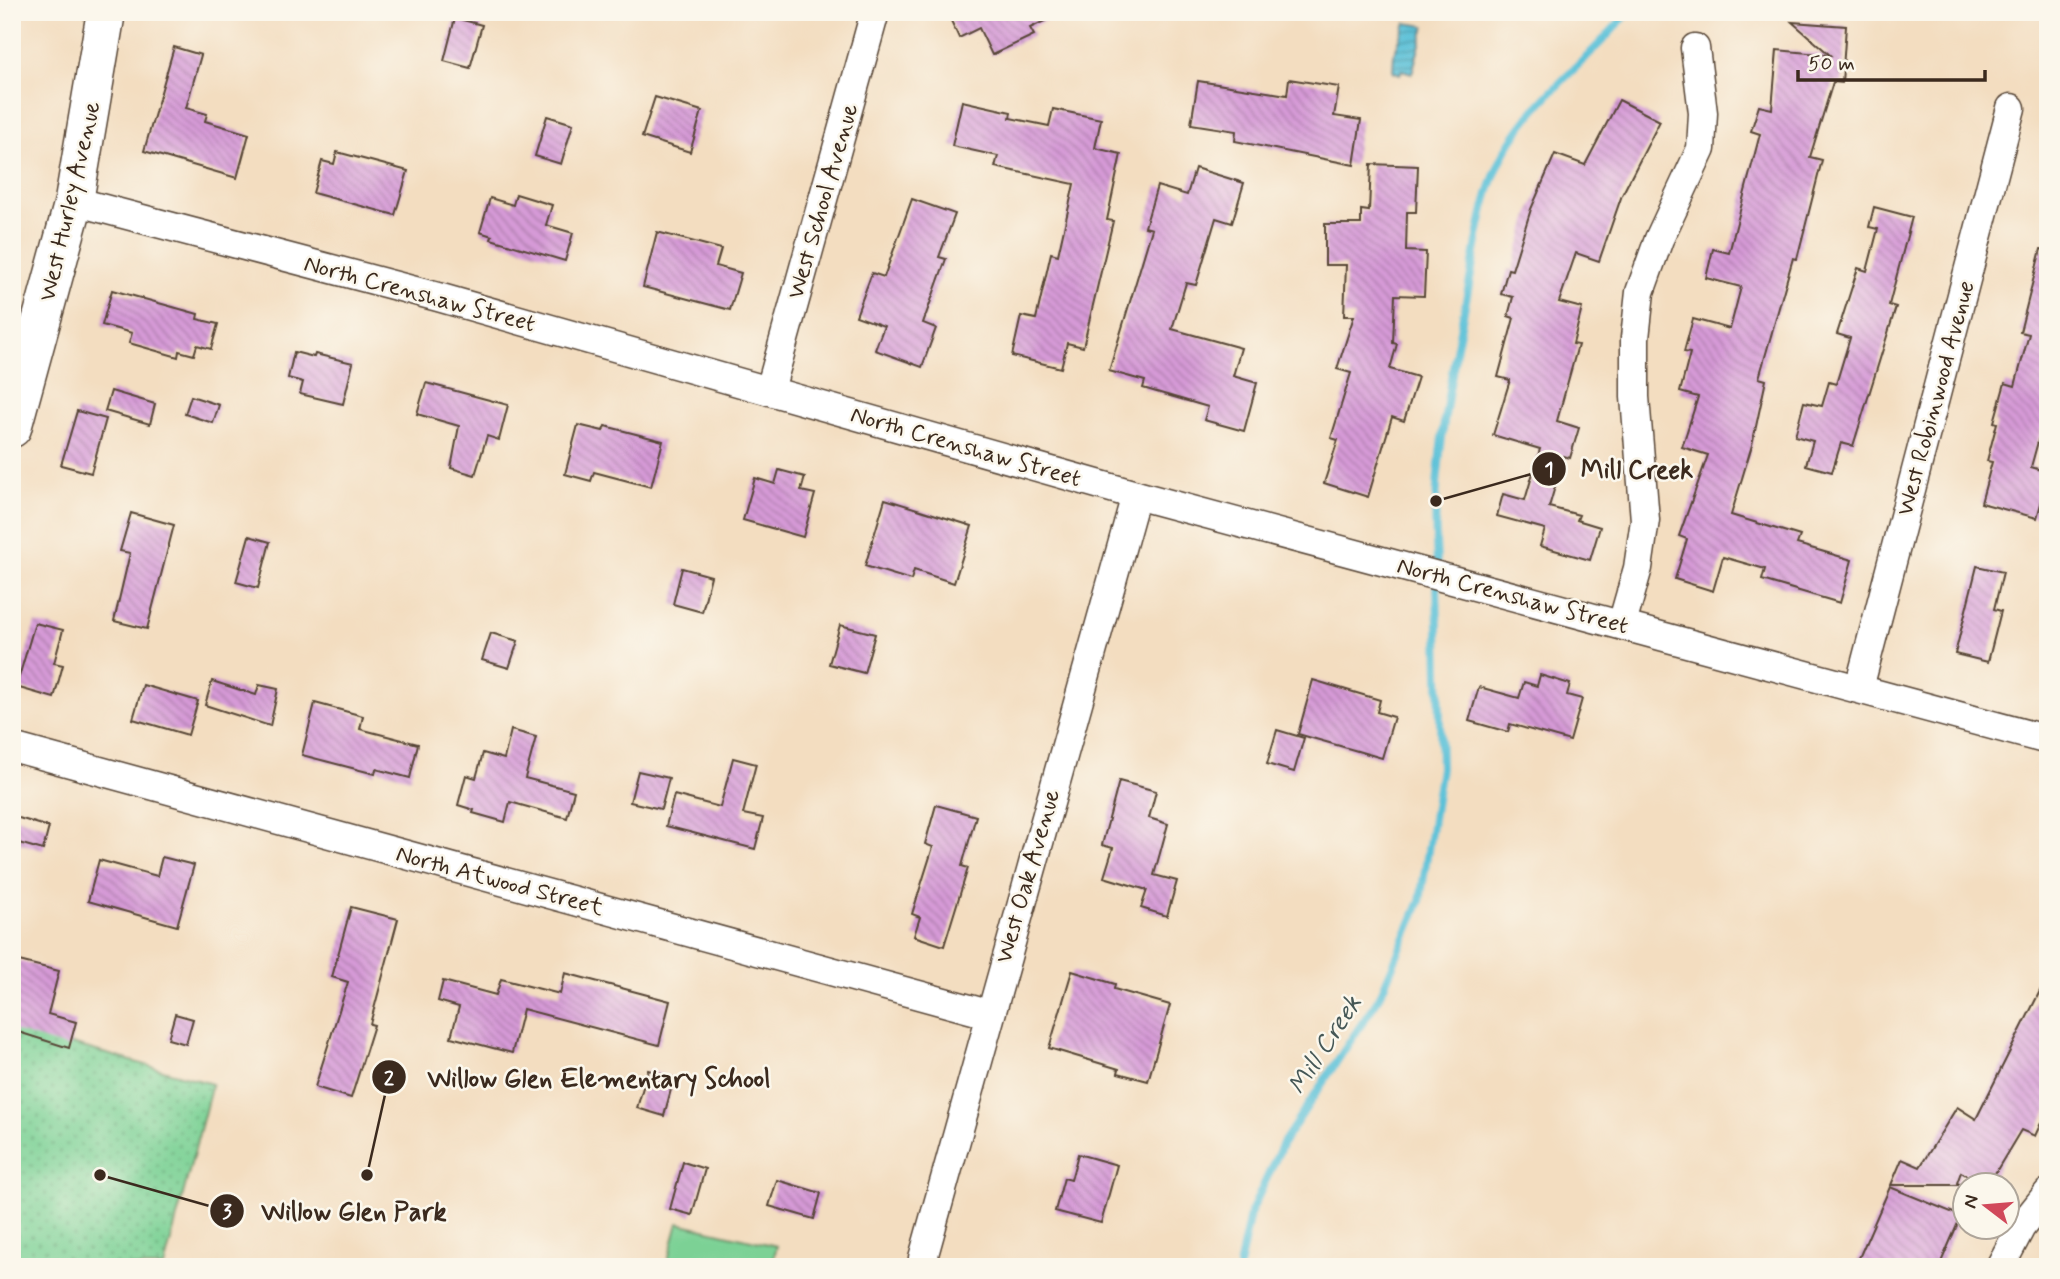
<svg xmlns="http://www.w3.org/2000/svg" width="2060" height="1279" viewBox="0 0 2060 1279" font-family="Mynerve,sans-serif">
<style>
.grass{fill:url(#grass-dots);stroke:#5c7e5a;stroke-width:2}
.pitch{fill:#7cd195;stroke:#5c7e5a;stroke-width:2}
.water{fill:url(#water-rules);stroke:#4b767b;stroke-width:2}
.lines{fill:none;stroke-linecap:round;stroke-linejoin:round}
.stream{stroke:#5bc1d8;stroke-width:8}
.building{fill:url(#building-back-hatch)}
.street-casing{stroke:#574536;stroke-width:31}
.secondary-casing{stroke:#574536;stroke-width:41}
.street{stroke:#fff;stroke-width:28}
.secondary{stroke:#fff;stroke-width:38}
.labels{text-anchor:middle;stroke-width:5;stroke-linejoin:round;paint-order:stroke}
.street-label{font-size:24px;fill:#3b2a1e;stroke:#fbf7ec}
.water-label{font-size:26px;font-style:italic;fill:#455756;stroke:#fbf7ec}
.leader{fill:none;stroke:#3b2a1e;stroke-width:2.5}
.callout-dot{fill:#3b2a1e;stroke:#fbf7ec;stroke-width:2.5}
.mark-label{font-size:21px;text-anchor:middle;font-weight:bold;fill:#fff}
.callout-label{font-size:26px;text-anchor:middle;font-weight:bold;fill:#3b2a1e;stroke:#fbf7ec;stroke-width:5;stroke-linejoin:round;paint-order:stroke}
</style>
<defs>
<pattern id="grass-dots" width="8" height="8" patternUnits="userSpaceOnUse" patternTransform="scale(1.75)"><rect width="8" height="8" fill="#7cd195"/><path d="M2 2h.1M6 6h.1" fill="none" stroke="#67aa79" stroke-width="1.8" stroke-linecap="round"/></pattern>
<pattern id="water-rules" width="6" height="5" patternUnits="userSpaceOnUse" patternTransform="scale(1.75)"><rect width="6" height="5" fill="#5bc1d8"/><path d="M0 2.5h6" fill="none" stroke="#4c9daf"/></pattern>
<pattern id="building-back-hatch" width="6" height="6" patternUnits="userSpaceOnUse" patternTransform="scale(1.75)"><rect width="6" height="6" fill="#d69ad7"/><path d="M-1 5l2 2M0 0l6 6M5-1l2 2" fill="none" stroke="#af7eae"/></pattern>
</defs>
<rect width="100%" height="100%" fill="#fbf7ec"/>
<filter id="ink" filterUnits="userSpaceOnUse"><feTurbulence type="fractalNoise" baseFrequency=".0143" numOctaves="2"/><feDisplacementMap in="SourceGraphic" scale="14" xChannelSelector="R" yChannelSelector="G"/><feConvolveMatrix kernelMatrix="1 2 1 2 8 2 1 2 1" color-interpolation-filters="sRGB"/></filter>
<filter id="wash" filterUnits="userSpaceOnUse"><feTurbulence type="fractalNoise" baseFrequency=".00686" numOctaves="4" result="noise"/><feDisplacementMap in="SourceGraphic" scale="28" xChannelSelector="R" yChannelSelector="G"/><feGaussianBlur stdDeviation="1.57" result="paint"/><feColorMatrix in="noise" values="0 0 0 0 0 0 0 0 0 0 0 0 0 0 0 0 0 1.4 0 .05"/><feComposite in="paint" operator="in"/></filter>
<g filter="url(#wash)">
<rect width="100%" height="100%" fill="#f3ddc0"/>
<!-- grass -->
<path class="grass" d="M12,1027L212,1084L164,1267H12Z"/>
<!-- pitch -->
<path class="pitch" d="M678,1223L777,1246L771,1267H666Z"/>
<!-- water -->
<path class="water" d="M1406,23L1425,26L1412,73L1402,70L1400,74L1393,71L1394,54Z"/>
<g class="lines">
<!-- stream -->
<g class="stream">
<path d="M1437,570C1437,547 1434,523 1436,501C1440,428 1455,355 1469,285C1478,239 1483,193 1505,152C1536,96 1589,61 1628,12"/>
<path d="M1239,1267L1250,1214L1283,1143L1380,996L1420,901L1441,768L1437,583"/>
</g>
</g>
<g id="blocks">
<!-- building -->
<g class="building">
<path d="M947,12H1063L1030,28L1034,35L992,55L979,28L959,38Z"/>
<path d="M455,18L482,25L470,68L444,61Z"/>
<path d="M1792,22L1846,26L1842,83L1833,82L1810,157L1822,160L1797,259L1793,258L1759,378L1766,380L1752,445L1731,515L1800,536L1797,544L1852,560L1840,603L1762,580L1765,569L1723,557L1713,591L1675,579L1687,539L1679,536L1708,455L1682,447L1698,397L1680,392L1690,353L1684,352L1693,319L1730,329L1741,287L1706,278L1713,249L1729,253L1760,134L1751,131L1759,106L1772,109L1777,50L1830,55Z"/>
<path d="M174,47L201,55L186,108L207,114L205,121L249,134L237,178L144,151Z"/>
<path d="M1289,79L1339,87L1334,116L1361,120L1354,165L1235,141L1236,131L1191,124L1198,81L1287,95Z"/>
<path d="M655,97L702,111L690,152L642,137Z"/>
<path d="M1619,100L1660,121L1622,195L1599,261L1576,253L1559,302L1582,308L1573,344L1578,345L1557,421L1579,428L1570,458L1564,456L1549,507L1579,515L1577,520L1600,527L1590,560L1540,546L1545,529L1497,516L1503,494L1525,500L1540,449L1493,435L1510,380L1498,377L1514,318L1508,316L1513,297L1501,294L1508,269L1512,270L1531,209L1555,154L1585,165Z"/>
<path d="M962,101L1011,112L1010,118L1049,126L1053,109L1101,119L1095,148L1121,154L1107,220L1113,221L1083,347L1067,343L1061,368L1012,356L1021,316L1036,319L1051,253L1058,255L1074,184L995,167L998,156L952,146Z"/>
<path d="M547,116L573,124L561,164L535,156Z"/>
<path d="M337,152L408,171L395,215L313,193L322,161L334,164Z"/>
<path d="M1371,164L1418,166L1416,212H1407L1406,251L1426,252L1424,296L1395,295L1393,343L1397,344L1390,369L1418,377L1404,421L1392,417L1368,497L1324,483L1338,440L1331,438L1351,373L1337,369L1354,316H1344L1346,265H1325V224H1361V210L1369,211Z"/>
<path d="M1195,168L1244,183L1232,223L1216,218L1196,285L1186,283L1172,329L1241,348L1233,376L1257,383L1244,431L1204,420L1208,407L1143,388L1145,381L1109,371L1152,229L1145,227L1157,186L1187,195Z"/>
<path d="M516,194L552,205L546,225L573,233L565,261L491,239L492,236L480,232L490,198L513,205Z"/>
<path d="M912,199L955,214L939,257L946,259L923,323L936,328L922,367L875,350L884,326L856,316L872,273L884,277Z"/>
<path d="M1874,207L1912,217L1889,305L1896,307L1853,446L1841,443L1832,472L1806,465L1813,441L1795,436L1804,402L1822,406L1829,382L1836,384L1850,338L1837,334L1858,268L1867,271L1878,229L1869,227Z"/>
<path d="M657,232L721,249L716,266L741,273L730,310L643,287Z"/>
<path d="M2041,249L2048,250V405L2031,467L2048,472V478L2037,518L1981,503L1992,462L1987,461L1997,423L1994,422L2005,383L2015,386L2029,334L2020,332Z"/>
<path d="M112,290L198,314L197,319L218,324L211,349L197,345L194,355L179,351L178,357L129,343L132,333L102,325Z"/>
<path d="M294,352L314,357L315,354L353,363L343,404L300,394L303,382L288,378Z"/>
<path d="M426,383L508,405L499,440L487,436L475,475L451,468L459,426L417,414Z"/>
<path d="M111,391L155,404L150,424L105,411Z"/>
<path d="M191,396L219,405L213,423L185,414Z"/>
<path d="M77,411L106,419L91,473L61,465Z"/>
<path d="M578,425L603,431L605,426L663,441L651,487L594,472L591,481L565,474Z"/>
<path d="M779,470L805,477L801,491L815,494L803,537L743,520L755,478L775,484Z"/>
<path d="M885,499L972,526L954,583L914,570L911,580L865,566Z"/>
<path d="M131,513L174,525L147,629L114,621L130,553L120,551Z"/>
<path d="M249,536L270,542L258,588L236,582Z"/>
<path d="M1977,566L2003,572L1994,609L2001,611L1988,662L1955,654Z"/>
<path d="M682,568L711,576L702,612L673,604Z"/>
<path d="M35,623L63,630L54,663L63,665L54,698L16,687Z"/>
<path d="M840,625L875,634L864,673L829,664Z"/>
<path d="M491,633L518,641L509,668L482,660Z"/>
<path d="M1540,675L1570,684L1567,695L1582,699L1570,741L1510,724L1508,732L1469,721L1479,687L1519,698L1524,682L1537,686Z"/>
<path d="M1313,680L1380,700L1377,712L1394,717L1382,758L1298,734Z"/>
<path d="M212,681L256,695L259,685L278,689L270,726L205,705Z"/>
<path d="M143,685L198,701L188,735L133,719Z"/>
<path d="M315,703L363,716L360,729L418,744L410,778L376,769L375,774L302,755Z"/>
<path d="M511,730L536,737L525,778L574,791L567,818L510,802L505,822L473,813L474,810L458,805L466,775L476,778L483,753L504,759Z"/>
<path d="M1277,730L1304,738L1294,772L1267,764Z"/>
<path d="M733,758L756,764L743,814L763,818L755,849L666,826L674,795L720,807Z"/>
<path d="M638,771L669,778L661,809L630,802Z"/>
<path d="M1119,781L1156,791L1149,818L1168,824L1154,875L1177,881L1167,916L1141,908L1147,890L1104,877L1113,848L1102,845Z"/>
<path d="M936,805L976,816L962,866L968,868L944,946L914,936L920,917L912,914L933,847L925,844Z"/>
<path d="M12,816L49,827L43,850L12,841Z"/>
<path d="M162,857L194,865L177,926L88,901L99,860L157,876Z"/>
<path d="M351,907L398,919L370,1024L374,1025L351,1098L315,1087L348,982L332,977Z"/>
<path d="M19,961L59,971L48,1014L76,1022L69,1048L12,1030V986Z"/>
<path d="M1072,971L1115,984L1114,989L1170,1005L1148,1081L1118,1073L1119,1069L1049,1048Z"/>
<path d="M565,973L670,1001L659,1045L523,1009L512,1053L451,1037L459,1007L438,1001L443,981L496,995L501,979L560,994Z"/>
<path d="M2048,975V1108L2035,1136L2021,1130L1988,1185H1982L1961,1172L1957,1183L1961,1185H1891L1902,1159L1920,1167L1957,1107L1976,1119Z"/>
<path d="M175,1014L193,1019L186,1044L168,1039Z"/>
<path d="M648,1070L674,1078L664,1116L637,1108Z"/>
<path d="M1078,1154L1117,1165L1101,1223L1055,1211L1064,1178L1071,1180Z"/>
<path d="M683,1162L705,1169L692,1215L670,1209Z"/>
<path d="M777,1180L821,1193L814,1219L769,1206Z"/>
<path d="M1890,1187L1961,1216L1939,1267H1855Z"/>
</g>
</g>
</g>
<g filter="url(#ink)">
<use href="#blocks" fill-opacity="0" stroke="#574536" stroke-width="2"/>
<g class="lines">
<defs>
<g id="street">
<path d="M74,201L438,297L1136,495L2048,740"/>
<path d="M770,390L875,12"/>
<path d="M1622,624L1638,568L1645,520L1635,397V338L1640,292L1659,239L1701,149L1703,113L1695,48"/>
<path d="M1859,688L2011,108"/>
<path d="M12,747L988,1014"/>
<path d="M923,1258L1136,495"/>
<path d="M2000,1267L2021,1227L2048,1193"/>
</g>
<path id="secondary" d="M12,428L74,201L106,12"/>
</defs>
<!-- street casing -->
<use href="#street" class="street-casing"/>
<!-- secondary casing -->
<use href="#secondary" class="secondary-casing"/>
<!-- street -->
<use href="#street" class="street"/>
<!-- secondary -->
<use href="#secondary" class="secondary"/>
</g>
</g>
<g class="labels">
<!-- street labels -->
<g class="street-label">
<text transform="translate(69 201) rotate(-77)" y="8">West Hurley Avenue</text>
<text transform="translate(822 201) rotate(-74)" y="8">West School Avenue</text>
<text transform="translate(420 293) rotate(15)" y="8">North Crenshaw Street</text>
<text transform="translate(1935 398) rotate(-75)" y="8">West Robinwood Avenue</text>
<text transform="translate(966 446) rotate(16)" y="8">North Crenshaw Street</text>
<text transform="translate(1513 595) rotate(15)" y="8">North Crenshaw Street</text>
<text transform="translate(1027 876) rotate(-74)" y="8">West Oak Avenue</text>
<text transform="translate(500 880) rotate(15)" y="8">North Atwood Street</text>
</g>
<!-- water labels -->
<g class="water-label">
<text transform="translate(1324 1044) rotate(-57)" y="9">Mill Creek</text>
</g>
</g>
<!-- callouts -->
<path class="leader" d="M1436 501L1549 469M367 1175L389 1077M100 1175L227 1211"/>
<g class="callout-dot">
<circle cx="1436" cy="501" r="7"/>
<circle cx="367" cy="1175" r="7"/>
<circle cx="100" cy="1175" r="7"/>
<circle cx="1549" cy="469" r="18"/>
<circle cx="389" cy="1077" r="18"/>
<circle cx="227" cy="1211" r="18"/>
</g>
<g class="mark-label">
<text x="1549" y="476">1</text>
<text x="389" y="1085">2</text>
<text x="227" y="1218">3</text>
</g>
<g class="callout-label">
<text x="1637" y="478">Mill Creek</text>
<text x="599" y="1087">Willow Glen Elementary School</text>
<text x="354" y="1220">Willow Glen Park</text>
</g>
<!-- margin -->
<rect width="2060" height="1279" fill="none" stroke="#fbf7ec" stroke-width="42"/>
<!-- north arrow -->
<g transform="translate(1986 1206) rotate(286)"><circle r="33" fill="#fbf7ec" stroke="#aea59a" stroke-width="2"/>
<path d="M0-5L12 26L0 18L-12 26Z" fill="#d1495b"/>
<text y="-10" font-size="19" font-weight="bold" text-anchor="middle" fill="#3b2a1e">N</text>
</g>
<!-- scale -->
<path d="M1798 70v10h187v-10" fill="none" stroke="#3b2a1e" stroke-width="3.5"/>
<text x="1808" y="70" font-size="21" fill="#3b2a1e" stroke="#fbf7ec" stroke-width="5" paint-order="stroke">50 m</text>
</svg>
